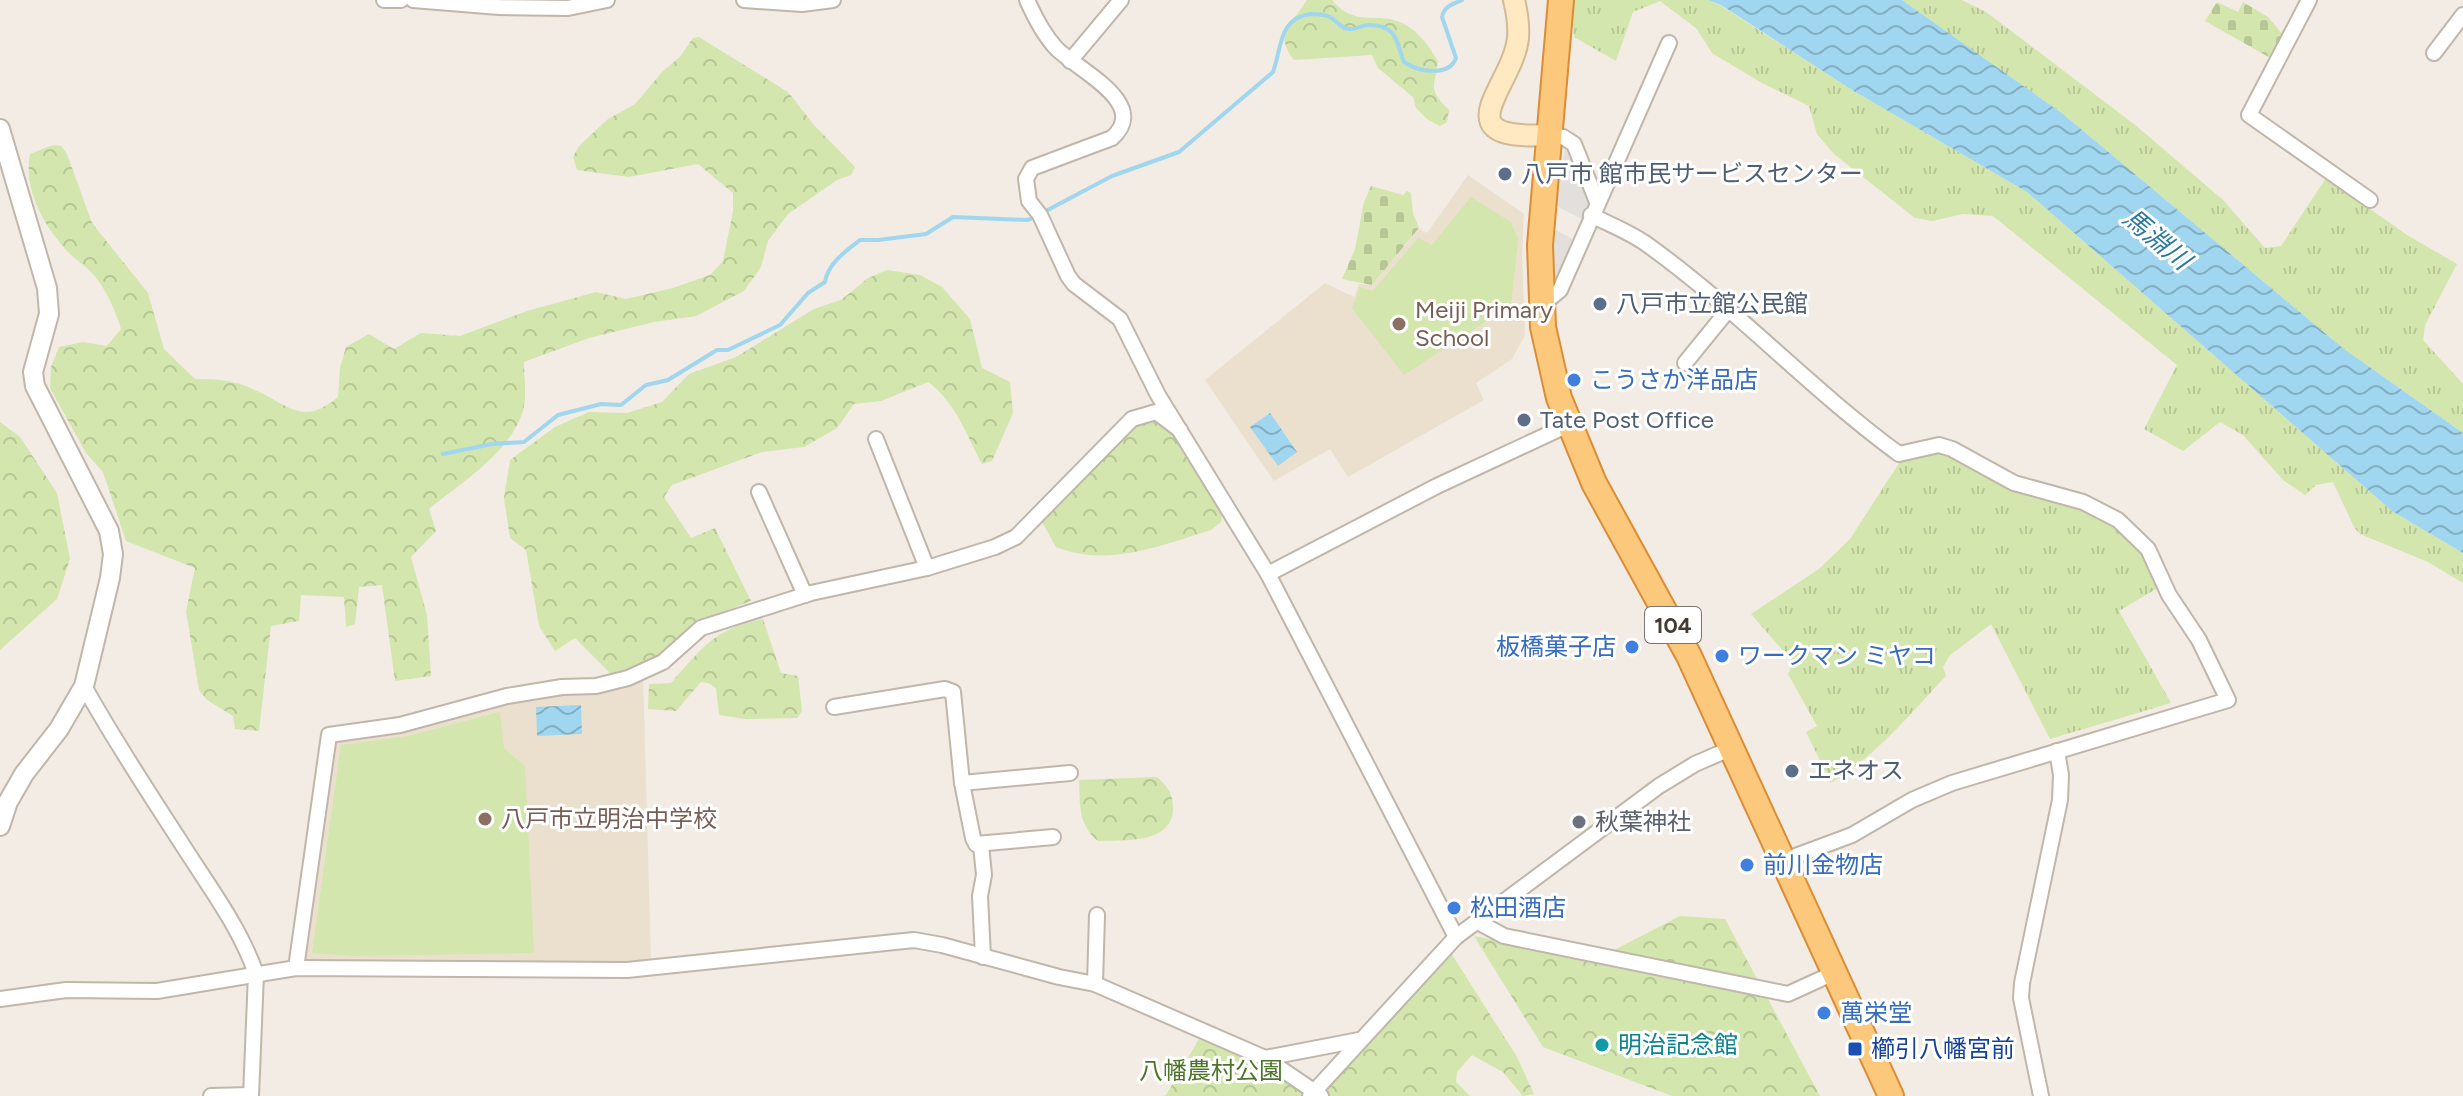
<svg xmlns="http://www.w3.org/2000/svg" width="2463" height="1096" viewBox="0 0 2463 1096" font-family="Figtree,'Noto Sans JP',sans-serif">
<style>
.education{fill:#ebe0ce}
.grass{fill:url(#grass-tufts)}
.forest{fill:url(#forest-crowns)}
.cemetery{fill:url(#cemetery-stones)}
.pitch{fill:#d2e6ad}
.parking{fill:#e2dfdc}
.water{fill:url(#water-waves)}
.lines{fill:none;stroke-linecap:round;stroke-linejoin:round}
.stream{stroke:#a0d6ef;stroke-width:4}
.minor-casing{stroke:#c0b6aa;stroke-width:18}
.tertiary-casing{stroke:#c0b6aa;stroke-width:22}
.secondary-casing{stroke:#d2bb94;stroke-width:24}
.trunk-casing{stroke:#db8d35;stroke-width:28}
.minor{stroke:#fff;stroke-width:14}
.tertiary{stroke:#fff;stroke-width:18}
.secondary{stroke:#fee9c2;stroke-width:20}
.trunk{stroke:#fcc87c;stroke-width:24}
.service-dot{fill:#5c6f8a;stroke:#fff;stroke-width:3}
.education-dot{fill:#8d6e63;stroke:#fff;stroke-width:3}
.shop-dot{fill:#3f7fe0;stroke:#fff;stroke-width:3}
.worship-dot{fill:#6b7280;stroke:#fff;stroke-width:3}
.culture-dot{fill:#0f9aa8;stroke:#fff;stroke-width:3}
.transit-dot{fill:#1a4fb4;stroke:#fff;stroke-width:3}
.labels{text-anchor:middle;stroke-width:6;stroke-linejoin:round;paint-order:stroke}
.shield{fill:#fff;stroke:#7c7671;stroke-width:2}
.shield-label{font-size:22px;font-weight:bold;fill:#443c34}
.service-label{font-size:24px;fill:#4e5e75;stroke:#fff;text-anchor:start}
.education-label{font-size:24px;fill:#785e54;stroke:#fff;text-anchor:start}
.shop-label{font-size:24px;fill:#366cbe;stroke:#fff;text-anchor:start}
.worship-label{font-size:24px;fill:#5b616d;stroke:#fff;text-anchor:start}
.culture-label{font-size:24px;fill:#0d838f;stroke:#fff;text-anchor:start}
.transit-label{font-size:24px;fill:#164399;stroke:#fff;text-anchor:start}
.park-label{font-size:24px;fill:#4d7429;stroke:#fff}
.water-label{font-size:26px;font-style:italic;fill:#2c799e;stroke:#fff}
</style>
<defs>
<pattern id="grass-tufts" width="24" height="20" patternUnits="userSpaceOnUse" patternTransform="scale(2)"><rect width="24" height="20" fill="#d2e6ad"/><path d="M3 7l-1-3M5 7V3M7 7l1-3M15 17l-1-3M17 17v-4M19 17l1-3" fill="none" stroke="#b6c695"/></pattern>
<pattern id="forest-crowns" width="20" height="18" patternUnits="userSpaceOnUse" patternTransform="scale(2)"><rect width="20" height="18" fill="#d2e6ad"/><path d="M2 6a3 3 0 1 1 6 0M12 15a3 3 0 1 1 6 0" fill="none" stroke="#b6c695"/></pattern>
<pattern id="cemetery-stones" width="16" height="16" patternUnits="userSpaceOnUse" patternTransform="scale(2)"><rect width="16" height="16" fill="#d2e6ad"/><path d="M2 7V4a2 2 0 0 1 4 0v3zM10 15v-3a2 2 0 0 1 4 0v3z" fill="#b6c695"/></pattern>
<pattern id="water-waves" width="16" height="10" patternUnits="userSpaceOnUse" patternTransform="scale(2)"><rect width="16" height="10" fill="#a0d6ef"/><path d="M0 5q4-4 8 0t8 0" fill="none" stroke="#84afc2"/></pattern>
</defs>
<rect width="100%" height="100%" fill="#f2ece4"/>
<!-- education -->
<g class="education">
<path d="M1468,175L1524,214L1522,253L1525,335L1512,359L1476,383L1484,400L1348,477L1330,449L1274,481L1205,380L1325,283L1354,297L1359,284L1372,285L1419,229L1427,233Z"/>
<path d="M643,674L651,961L621,964L302,963L335,736Z"/>
</g>
<!-- grass -->
<g class="grass">
<path d="M1570,0H1708L1720,5L1852,90L2027,192L2392,511L2463,553V583L2428,562L2360,534L2354,527L2333,482L2316,485L2305,495L2283,480L2243,435L2220,422L2183,451L2144,429L2177,365L1993,216L1963,214L1932,221L1915,218L1834,154L1817,134L1809,106L1762,83L1712,53L1697,29L1660,1L1633,12L1616,61L1574,37Z"/>
<path d="M1902,0H1962L1986,12L2134,124L2223,200L2265,248L2281,246L2326,178L2407,235L2457,264L2425,325L2423,340L2463,384V433L2344,349L2063,114Z"/>
<path d="M1936,452L2077,507L2116,526L2144,553L2161,586L2119,611L2171,703L2050,739L1991,624L1950,655L1943,667L1946,676C1910,714 1877,755 1831,783L1806,732L1817,726L1788,674L1793,662L1751,614L1819,569L1850,539L1901,460Z"/>
</g>
<!-- forest -->
<g class="forest">
<path d="M1307,0H1332C1356,29 1378,10 1404,24C1419,32 1431,48 1438,62C1434,89 1428,89 1449,110L1447,122L1440,126L1427,119L1416,108L1413,97L1378,68L1372,55L1294,60C1273,33 1292,24 1307,0Z"/>
<path d="M699,37L788,92L813,124L855,167L851,175L837,180L788,214L768,241L761,267L744,291L696,316L654,322L589,338L524,362C524,377 527,397 523,411C509,454 462,482 429,509L436,531L411,557L427,615L431,676L395,681L382,585L359,587L355,624L346,627L344,597L301,595L299,621L271,626L259,731L235,729L233,716L207,700L199,690L186,611L195,568L126,541L103,472L86,453L50,388L51,367L59,347L83,342L107,346L121,329C116,311 106,289 93,274C86,266 77,261 70,254C45,228 23,191 30,154L53,145L61,146L67,154L92,223L148,293L164,349L195,379C216,379 235,380 255,390C289,405 303,427 338,397L340,368L346,347L369,334L394,349L421,333L460,336L527,311L596,292L626,299L673,288L710,275L723,261L733,211V193L698,164L629,177L577,170L573,157L579,146L608,119L635,104L663,71L680,57L693,38Z"/>
<path d="M887,270L920,275L942,287L970,319L982,368L1010,382L1013,413L992,461L982,464C967,436 955,401 928,382L881,401L854,404L837,428L804,447L762,452L672,485L664,497L691,538L715,528L751,601L700,621L658,656L626,670L610,673L575,638L555,651L539,626L526,550L510,538L504,498L510,460L555,427L589,412L627,413L662,402L689,374L736,357L814,309L841,300L868,278Z"/>
<path d="M1151,420L1171,432L1202,477L1222,514L1221,522L1211,530C1162,545 1107,568 1056,547L1042,522L1047,513C1074,485 1114,433 1151,420Z"/>
<path d="M0,422L20,437L57,493L70,559L57,599L0,650Z"/>
<path d="M763,619L781,673L798,676L802,711L797,718L745,719L719,715L716,688L708,683L701,682L676,711L648,709L649,684L671,683C703,647 714,629 763,619Z"/>
<path d="M1157,777C1167,786 1174,795 1173,810C1171,844 1124,840 1098,841C1078,825 1080,804 1079,780Z"/>
<path d="M1680,916L1725,919L1820,1096H1672L1543,1047L1474,936L1597,959Z"/>
<path d="M1451,953L1517,1057L1534,1094L1523,1096L1503,1072L1472,1055L1457,1072L1456,1082L1470,1096H1317Z"/>
<path d="M1199,1039L1255,1060L1303,1093L1301,1096H1162L1166,1095Z"/>
</g>
<!-- cemetery -->
<g class="cemetery">
<path d="M2217,2L2238,12L2243,2L2268,17L2285,37L2274,60L2205,21Z"/>
<path d="M1371,186L1403,195L1407,191L1411,193L1413,214L1419,228L1372,285L1342,279L1355,249L1364,202Z"/>
</g>
<!-- pitch -->
<g class="pitch">
<path d="M1471,197L1511,222L1518,239L1511,305L1404,375L1352,308L1360,287L1373,291L1418,238L1432,245Z"/>
<path d="M500,712L504,748L525,766L534,953L354,956L312,953L341,745L408,736Z"/>
</g>
<!-- parking -->
<g class="parking">
<path d="M1565,147L1591,201L1584,220L1556,206Z"/>
<path d="M1554,229L1576,241L1557,285H1550Z"/>
</g>
<!-- water -->
<g class="water">
<path d="M1708,0H1902L2063,114L2344,349L2463,433V553L2392,511L2027,192L1852,90L1721,5Z"/>
<path d="M1270,413L1297,452L1278,466L1250,427Z"/>
<path d="M581,705L582,734L537,736L536,707Z"/>
</g>
<g class="lines">
<!-- stream -->
<g class="stream">
<path d="M1044,212L1112,176L1179,152L1273,72C1282,48 1278,18 1311,14C1318,14 1324,14 1330,17C1337,21 1342,30 1352,29C1358,29 1363,24 1370,25C1399,26 1396,43 1404,62C1419,72 1449,77 1456,58L1442,17C1444,6 1453,4 1462,0"/>
<path d="M443,454L492,444L524,442L558,415L601,404L621,405L646,385L668,380L717,350H728L780,325L808,293L825,282C828,263 846,251 860,240H878L926,234L953,217L1027,220L1037,217"/>
</g>
<defs>
<g id="minor">
<path d="M384,0H401"/>
<path d="M413,0L499,7L568,8L607,0"/>
<path d="M744,0L802,4L833,0"/>
<path d="M1027,0C1035,18 1043,34 1056,48C1077,70 1151,103 1112,138L1032,168L1026,179L1029,201L1040,215L1068,276L1074,284L1120,319L1158,395L1268,574L1456,937"/>
<path d="M2309,0L2249,115L2370,200"/>
<path d="M2434,53L2463,15"/>
<path d="M1070,61L1121,0"/>
<path d="M1549,135L1563,137L1574,144L1597,202"/>
<path d="M1591,215C1609,224 1629,232 1645,243C1735,307 1810,389 1899,454L1939,445L1952,449L2014,483L2083,502L2118,520L2148,549L2169,595L2199,640L2228,700L1952,783L1912,800L1852,835L1782,861"/>
<path d="M1541,306L1560,290L1669,43"/>
<path d="M1685,363L1729,309"/>
<path d="M876,439L927,568"/>
<path d="M759,492L805,595"/>
<path d="M1268,574L1437,486L1568,425"/>
<path d="M84,686C116,744 153,799 189,855C213,892 242,932 256,974L251,1096"/>
<path d="M834,707L945,689L953,692L962,783L973,838L976,844L1053,837"/>
<path d="M962,783L1070,773"/>
<path d="M981,845L984,875L980,896L983,957"/>
<path d="M1478,922L1504,936L1788,994L1834,973"/>
<path d="M296,968L329,735L400,725L507,696L562,687L596,686L628,678L663,662L701,628L811,593L927,568L995,547L1016,537L1132,419L1156,412L1180,430"/>
<path d="M1095,984L1097,915"/>
<path d="M0,999L66,990L157,991L296,968L627,970L914,940L942,945L1059,977L1095,984L1265,1058L1321,1096"/>
<path d="M1265,1058L1359,1040"/>
<path d="M211,1096L251,1095"/>
<path d="M1310,1096L1456,937L1659,786L1695,764L1732,748"/>
<path d="M2041,1096L2021,998L2022,983L2060,800L2061,775L2057,751"/>
</g>
<path id="tertiary" d="M0,129L47,288L49,314L33,372L35,386L109,531L113,554L110,578L84,686L59,729L24,774L8,802L0,826"/>
<path id="secondary" d="M1514,0C1517,12 1519,25 1518,38C1513,87 1440,141 1549,135"/>
<path id="trunk" d="M1561,0L1540,245L1543,327L1559,398L1594,483L1689,656L1891,1096"/>
</defs>
<!-- minor casing -->
<use href="#minor" class="minor-casing"/>
<!-- tertiary casing -->
<use href="#tertiary" class="tertiary-casing"/>
<!-- secondary casing -->
<use href="#secondary" class="secondary-casing"/>
<!-- trunk casing -->
<use href="#trunk" class="trunk-casing"/>
<!-- minor -->
<use href="#minor" class="minor"/>
<!-- tertiary -->
<use href="#tertiary" class="tertiary"/>
<!-- secondary -->
<use href="#secondary" class="secondary"/>
<!-- trunk -->
<use href="#trunk" class="trunk"/>
</g>
<!-- markers -->
<g class="service-dot">
<circle cx="1505" cy="174" r="8"/>
<circle cx="1600" cy="304" r="8"/>
<circle cx="1524" cy="420" r="8"/>
<circle cx="1792" cy="771" r="8"/>
</g>
<g class="education-dot">
<circle cx="1399" cy="324" r="8"/>
<circle cx="485" cy="819" r="8"/>
</g>
<g class="shop-dot">
<circle cx="1574" cy="380" r="8"/>
<circle cx="1632" cy="647" r="8"/>
<circle cx="1722" cy="656" r="8"/>
<circle cx="1747" cy="865" r="8"/>
<circle cx="1454" cy="908" r="8"/>
<circle cx="1824" cy="1013" r="8"/>
</g>
<circle class="worship-dot" cx="1579" cy="822" r="8"/>
<circle class="culture-dot" cx="1602" cy="1045" r="8"/>
<rect class="transit-dot" x="1847" y="1041" width="16" height="16" rx="4"/>
<g class="labels">
<!-- shield labels -->
<rect class="shield" x="1645" y="607" width="56" height="36" rx="6"/>
<g class="shield-label">
<text x="1673" y="633">104</text>
</g>
<!-- service labels -->
<g class="service-label">
<text x="1521" y="182">八戸市 館市民サービスセンター</text>
<text x="1616" y="312">八戸市立館公民館</text>
<text x="1540" y="428">Tate Post Office</text>
<text x="1808" y="779">エネオス</text>
</g>
<!-- education labels -->
<g class="education-label">
<text x="1415" y="318">Meiji Primary<tspan x="1415" dy="28">School</tspan></text>
<text x="501" y="827">八戸市立明治中学校</text>
</g>
<!-- shop labels -->
<g class="shop-label">
<text x="1590" y="388">こうさか洋品店</text>
<text x="1616" y="655" text-anchor="end">板橋菓子店</text>
<text x="1738" y="664">ワークマン ミヤコ</text>
<text x="1763" y="873">前川金物店</text>
<text x="1470" y="916">松田酒店</text>
<text x="1840" y="1021">萬栄堂</text>
</g>
<!-- worship labels -->
<g class="worship-label">
<text x="1595" y="830">秋葉神社</text>
</g>
<!-- culture labels -->
<g class="culture-label">
<text x="1618" y="1053">明治記念館</text>
</g>
<!-- transit labels -->
<g class="transit-label">
<text x="1871" y="1057">櫛引八幡宮前</text>
</g>
<!-- park labels -->
<g class="park-label">
<text x="1211" y="1079">八幡農村公園</text>
</g>
<!-- water labels -->
<g class="water-label">
<text transform="translate(2157 239) rotate(40)" y="9">馬淵川</text>
</g>
</g>
</svg>
